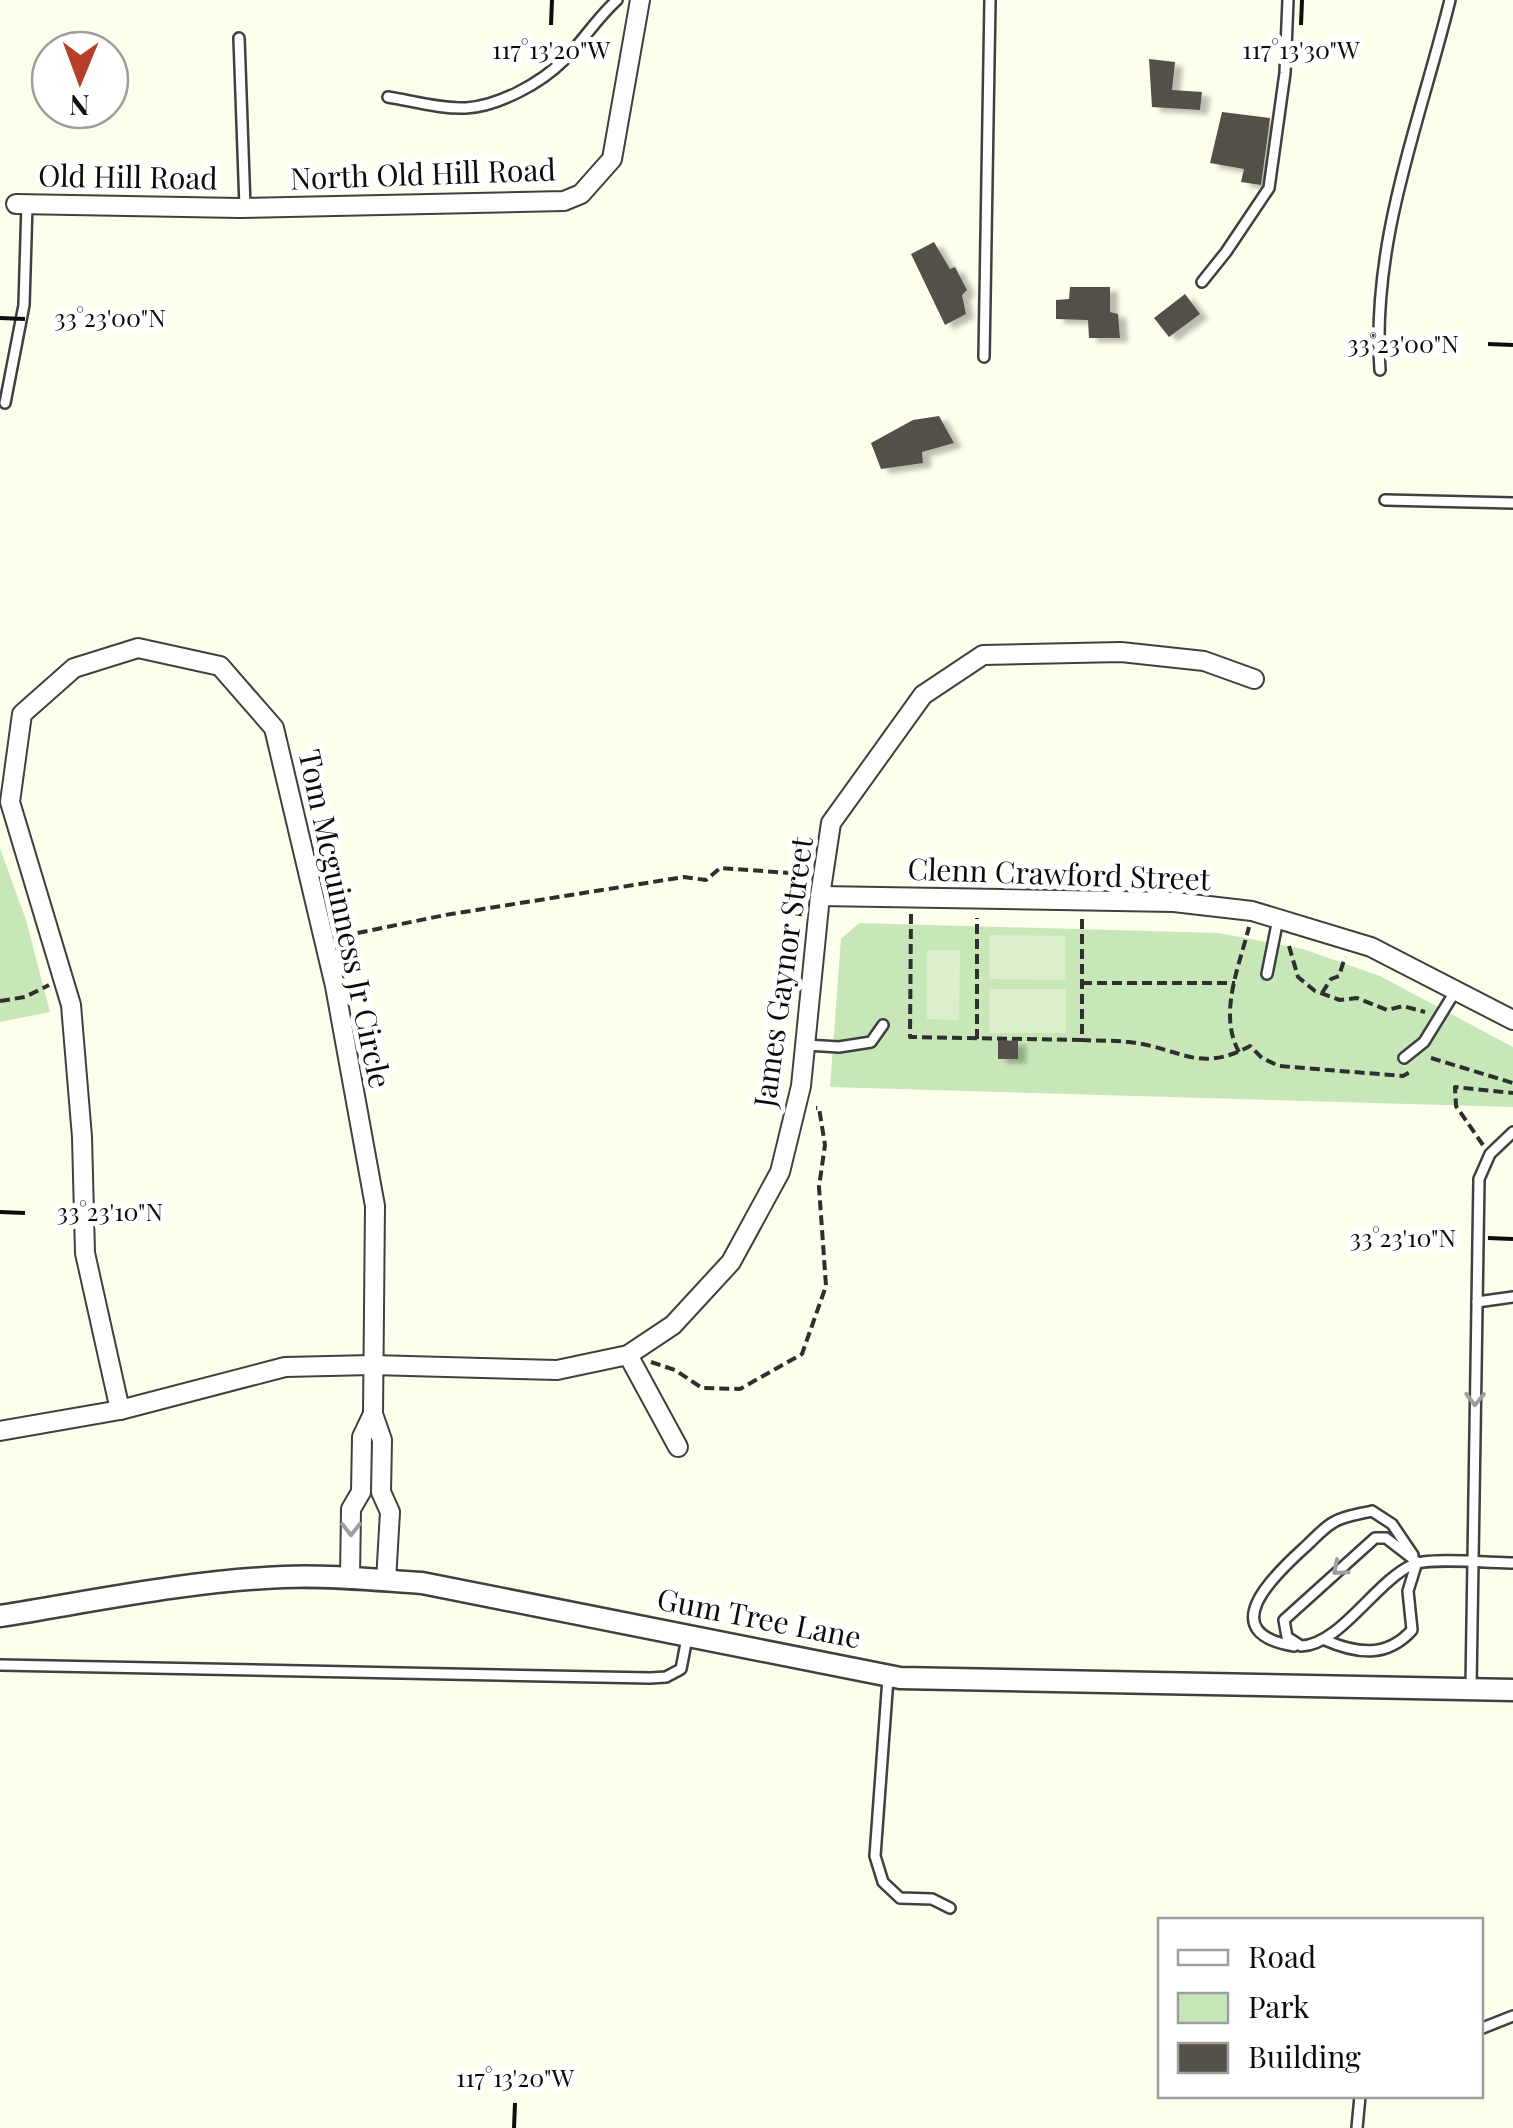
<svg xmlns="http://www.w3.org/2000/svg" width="1513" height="2128" viewBox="0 0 1513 2128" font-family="'Playfair Display',serif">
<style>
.green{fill:#c8e7b9}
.pitch{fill:#dbefca}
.building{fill:#55504a;filter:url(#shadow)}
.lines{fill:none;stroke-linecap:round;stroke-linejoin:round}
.service-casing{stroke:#404040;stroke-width:14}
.minor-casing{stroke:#404040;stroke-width:22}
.tertiary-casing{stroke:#404040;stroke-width:25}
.path{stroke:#2f2f2f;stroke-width:4;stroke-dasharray:10 5;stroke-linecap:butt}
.service{stroke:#fff;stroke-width:9}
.minor{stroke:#fff;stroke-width:18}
.tertiary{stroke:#fff;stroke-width:20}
.oneway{stroke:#9e9e9e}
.ticks{fill:none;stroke:#0d0d0d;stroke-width:4}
.labels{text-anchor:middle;stroke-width:10;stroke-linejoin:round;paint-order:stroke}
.street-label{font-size:30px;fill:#0d0d0d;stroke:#fff}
.ticks-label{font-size:25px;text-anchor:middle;fill:#0d0d0d;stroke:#fff;stroke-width:10;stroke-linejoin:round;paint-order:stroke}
</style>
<defs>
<filter id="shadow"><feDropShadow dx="8" dy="4.5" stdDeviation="2.5" flood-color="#0004"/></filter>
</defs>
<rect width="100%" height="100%" fill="#fefeed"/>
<!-- green -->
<g class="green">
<path d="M0,848L26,920L50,1012L0,1022Z"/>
<path d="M859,923L1219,933L1303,949L1380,976L1513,1047V1107L830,1087L841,939Z"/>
</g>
<!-- pitch -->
<g class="pitch">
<path d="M989,935L1065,936V980L989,979Z"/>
<path d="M927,950H960L959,1020L927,1019Z"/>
<rect x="989" y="989" width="77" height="44"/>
</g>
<!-- building -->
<g class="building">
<path d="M1149,59L1175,62L1172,90L1202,92L1200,110L1152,107Z"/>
<path d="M1222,112L1270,118L1261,185L1241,182L1244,169L1210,163Z"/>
<path d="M934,242L950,269L955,267L967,290L962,295L966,314L945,325L911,254Z"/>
<path d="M1070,287H1110V312L1118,314L1120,338H1089L1088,320L1056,319V300L1069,299Z"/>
<path d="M1185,294L1200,314L1169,337L1154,318Z"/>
<path d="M939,416L954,443L922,452L923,463L881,469L871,443L913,420Z"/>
<path d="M998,1040L1018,1041V1059H998Z"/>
</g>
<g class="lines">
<defs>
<g id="service">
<path d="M239,38L245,207"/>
<path d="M388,97C413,101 440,109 466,108C499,106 541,83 564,60C583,41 597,18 617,0"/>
<path d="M1202,282L1226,252L1269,188L1285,73L1288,0"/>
<path d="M984,357L990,0"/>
<path d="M1380,370C1371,241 1420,122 1450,0"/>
<path d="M5,403L24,305L27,204"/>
<path d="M1385,500L1513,503"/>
<path d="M1267,974L1278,919"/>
<path d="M806,1045L839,1047L871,1042L883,1025"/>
<path d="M1404,1058L1424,1042L1456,990"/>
<path d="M1477,1302L1513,1297"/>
<path d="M1417,1562L1386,1538H1375L1284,1620L1287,1637L1301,1646C1340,1645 1375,1582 1412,1565C1427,1557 1492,1563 1513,1563"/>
<path d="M1325,1640C1357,1654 1387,1658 1412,1630L1408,1591L1417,1562"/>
<path d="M1294,1646C1214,1633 1272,1577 1304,1548C1313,1540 1323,1528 1334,1522C1344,1516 1360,1514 1372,1511L1392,1524L1413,1555"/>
<path d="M0,1665L650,1678L666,1677L681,1669L687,1638"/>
<path d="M888,1678L875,1856L883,1882L900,1898L932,1899L950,1908"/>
<path d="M1471,1687L1479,1179L1490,1154L1513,1132"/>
<path d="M1480,2029L1513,2016"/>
<path d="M1357,2128L1360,2096"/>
</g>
<g id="minor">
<path d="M16,204L239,208L564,201L581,194L612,159L640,0"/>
<path d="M820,896L1174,902L1252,911L1371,947L1513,1020"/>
<path d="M628,1355L678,1447"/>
<path d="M120,1410L85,1253L82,1137L71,1005L10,802L22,714L74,668L138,648L220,666L274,728L335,986L375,1206L373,1414L382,1440L381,1492L390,1512L386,1581"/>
<path d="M0,1431L120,1410L285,1367L372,1365L557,1370L628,1355L673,1325L731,1262L780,1172L801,1086L820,896L831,823L923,695L983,655L1121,652L1204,661L1254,679"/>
<path d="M350,1579L351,1509L361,1492L362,1437L373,1414"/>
</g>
<path id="tertiary" d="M0,1616C94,1601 188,1581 283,1577C329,1575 376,1580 422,1583L900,1678L1513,1690"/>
</defs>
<!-- service casing -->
<use href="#service" class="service-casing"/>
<!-- minor casing -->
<use href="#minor" class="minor-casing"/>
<!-- tertiary casing -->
<use href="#tertiary" class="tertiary-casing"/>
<!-- path -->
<g class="path">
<path d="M911,914L910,1037L1082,1040"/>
<path d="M1082,919V1040C1098,1041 1114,1040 1129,1042C1181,1048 1198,1074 1250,1046L1262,1058L1279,1066L1403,1076L1412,1071"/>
<path d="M343,936L445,915L684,877L706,880L720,868L804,874"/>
<path d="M1289,946L1298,977L1315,991L1340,1000L1357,998L1387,1010L1403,1006L1425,1012"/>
<path d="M1082,983H1235"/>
<path d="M1322,993L1331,979L1339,976L1345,957"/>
<path d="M0,1001L25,997L49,985"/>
<path d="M977,1039V918"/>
<path d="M1239,1052C1218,1014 1239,967 1249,927"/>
<path d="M1431,1058L1513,1083"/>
<path d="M1483,1145L1456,1106L1455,1087L1513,1093"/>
<path d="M651,1362L675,1370L702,1388L740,1389L802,1354L826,1286L819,1187L825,1145L819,1108H816"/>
</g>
<!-- service -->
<use href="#service" class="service"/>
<!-- minor -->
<use href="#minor" class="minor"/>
<!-- tertiary -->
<use href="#tertiary" class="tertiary"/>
</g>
<!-- one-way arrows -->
<defs><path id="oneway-chevron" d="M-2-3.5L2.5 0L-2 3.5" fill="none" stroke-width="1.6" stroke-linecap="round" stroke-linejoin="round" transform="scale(2.5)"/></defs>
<g class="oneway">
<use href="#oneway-chevron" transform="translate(1475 1399) rotate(91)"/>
<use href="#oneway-chevron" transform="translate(351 1529) rotate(90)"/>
<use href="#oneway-chevron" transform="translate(1339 1569) rotate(139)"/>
</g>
<!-- ticks -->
<path class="ticks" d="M551,25L552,0M1301,25L1302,0M0,318L25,319M1488,344L1513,345M0,1212L25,1213M1488,1238L1513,1239M514,2128L515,2103"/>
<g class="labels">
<!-- street labels -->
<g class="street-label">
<text transform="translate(423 175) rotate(-2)" y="10">North Old Hill Road</text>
<text transform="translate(128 178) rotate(1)" y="10">Old Hill Road</text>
<text transform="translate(1059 875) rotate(2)" y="10">Clenn Crawford Street</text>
<text transform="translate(344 919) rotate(78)" y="10">Tom Mcguinness Jr Circle</text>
<text transform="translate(784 972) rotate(-82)" y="10">James Gaynor Street</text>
<text transform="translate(759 1619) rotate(11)" y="10">Gum Tree Lane</text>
</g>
</g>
<g class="ticks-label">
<text x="551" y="59">117°13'20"W</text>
<text x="1301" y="59">117°13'30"W</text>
<text x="110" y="327">33°23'00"N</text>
<text x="1403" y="353">33°23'00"N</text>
<text x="110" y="1221">33°23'10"N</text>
<text x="1403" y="1247">33°23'10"N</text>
<text x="515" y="2087">117°13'20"W</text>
</g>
<!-- legend -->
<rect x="1158" y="1918" width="325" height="180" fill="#ffffff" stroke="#9e9e9e" stroke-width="2.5"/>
<rect x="1178" y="1950" width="50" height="15" fill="#ffffff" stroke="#9e9e9e" stroke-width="2.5"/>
<text x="1248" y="1968" font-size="30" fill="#0d0d0d">Road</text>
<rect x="1178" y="1993" width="50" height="30" fill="#c8e7b9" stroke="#9e9e9e" stroke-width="2.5"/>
<text x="1248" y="2018" font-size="30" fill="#0d0d0d">Park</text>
<rect x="1178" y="2043" width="50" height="30" fill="#55504a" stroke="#9e9e9e" stroke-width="2.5"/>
<text x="1248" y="2068" font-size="30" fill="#0d0d0d">Building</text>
<!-- north arrow -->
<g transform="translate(80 80) rotate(181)"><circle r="48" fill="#ffffff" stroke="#9e9e9e" stroke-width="2.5"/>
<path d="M0-8L18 38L0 25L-18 38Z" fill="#b73f2b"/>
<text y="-15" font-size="28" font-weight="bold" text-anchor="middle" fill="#0d0d0d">N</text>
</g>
</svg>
